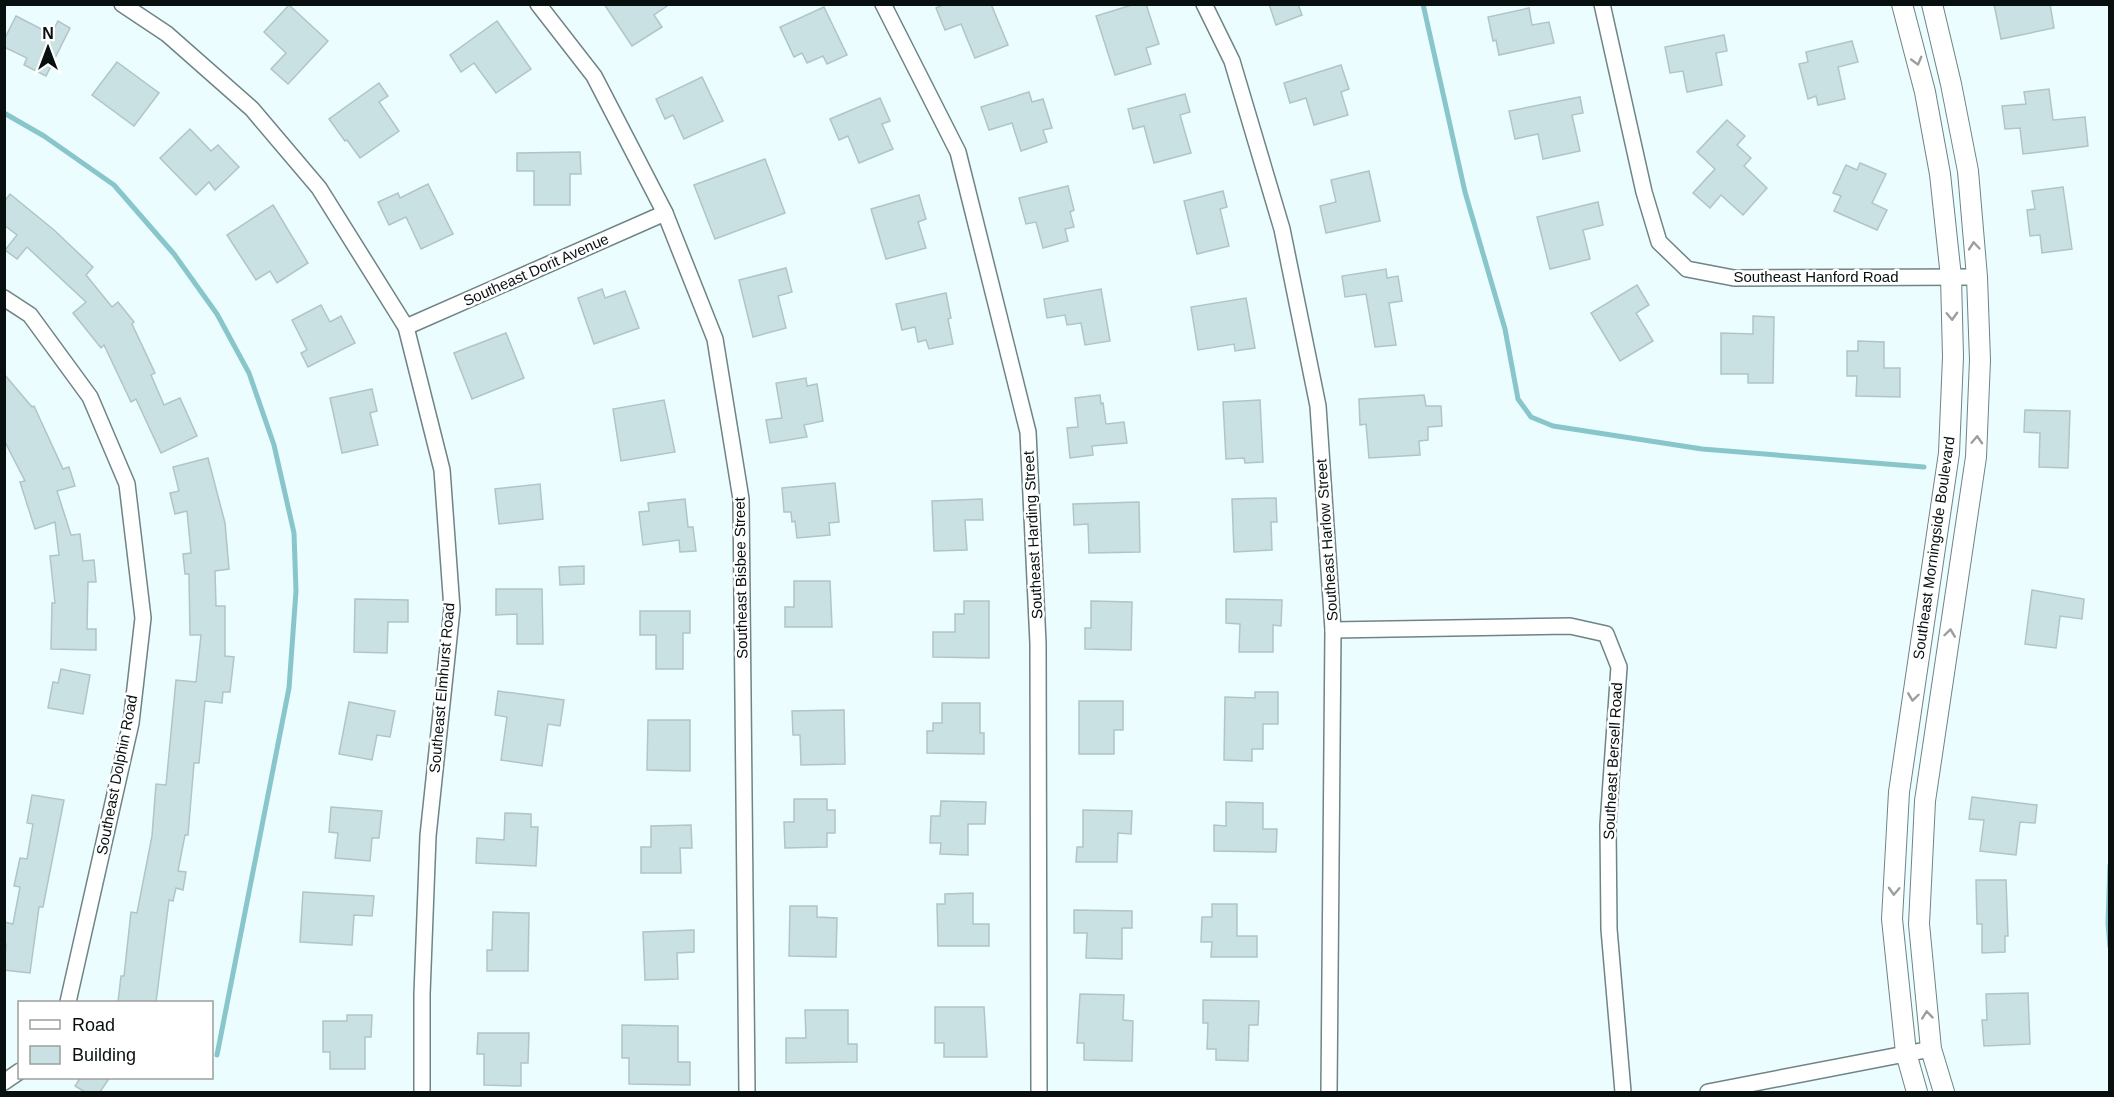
<svg xmlns="http://www.w3.org/2000/svg" width="2114" height="1097" viewBox="0 0 2114 1097" font-family="Helvetica,sans-serif">
<style>
.lines{fill:none;stroke-linecap:round;stroke-linejoin:round}
.stream{stroke:#88c6cb;stroke-width:5}
.building{fill:#cae1e3;stroke:#afc5c7;stroke-width:1.5}
.street-casing{stroke:#6f8485;stroke-width:18}
.secondary-casing{stroke:#6f8485;stroke-width:22}
.street{stroke:#fff;stroke-width:15}
.secondary{stroke:#fff;stroke-width:20}
.oneway{stroke:#9c9f9f}
.labels{text-anchor:middle;stroke-width:5;stroke-linejoin:round;paint-order:stroke}
.street-label{font-size:15px;fill:#070f0f;stroke:#fff}
</style>
<rect width="100%" height="100%" fill="#ebfdfe"/>
<g class="lines">
<!-- stream -->
<g class="stream">
<path d="M1423,4L1465,192L1505,329L1518,399L1531,417L1553,426L1702,449L1924,467"/>
<path d="M4,113L44,136L114,185L174,254L217,314L249,373L274,445L294,533L296,591L289,688L217,1055"/>
<path d="M2110,865L2108,923L2110,947"/>
</g>
</g>
<!-- building -->
<g class="building">
<path d="M604,4H670L654,15L662,27L632,46Z"/>
<path d="M945,4H991L1008,45L975,58L961,24L945,30L936,8Z"/>
<path d="M1135,4H1146L1159,44L1146,48L1151,64L1115,75L1096,16Z"/>
<path d="M1269,4H1298L1302,15L1276,25Z"/>
<path d="M1994,4H2050L2054,28L2001,39Z"/>
<path d="M289,5L328,41L288,84L271,69L286,53L264,32Z"/>
<path d="M824,7L847,55L827,64L823,56L807,63L802,53L794,57L780,27Z"/>
<path d="M1529,8L1532,25L1549,22L1554,43L1499,55L1496,40L1493,41L1488,17Z"/>
<path d="M16,16L51,34L58,21L70,28L46,76L24,65L27,58L4,47V40Z"/>
<path d="M497,21L531,69L496,93L474,63L461,72L450,55Z"/>
<path d="M1724,35L1727,51L1716,53L1722,85L1687,92L1683,71L1670,73L1665,47Z"/>
<path d="M1852,41L1858,62L1838,67L1845,99L1818,105L1816,96L1808,99L1799,64L1808,62L1806,52Z"/>
<path d="M117,62L159,93L134,126L92,95Z"/>
<path d="M1341,65L1349,89L1341,92L1348,115L1314,125L1306,98L1290,103L1284,83Z"/>
<path d="M702,77L723,121L684,139L673,115L665,119L656,99Z"/>
<path d="M379,83L388,96L379,102L399,131L360,158L347,140L345,141L329,119Z"/>
<path d="M2049,89L2053,120L2085,117L2088,146L2023,154L2020,128L2005,129L2002,106L2026,104L2024,92Z"/>
<path d="M1029,92L1032,102L1043,99L1052,128L1043,130L1047,142L1021,151L1012,123L989,130L981,107Z"/>
<path d="M1185,94L1190,112L1180,115L1191,153L1154,163L1144,126L1133,129L1128,109Z"/>
<path d="M1580,97L1583,113L1572,115L1580,151L1543,159L1538,134L1515,139L1509,111Z"/>
<path d="M880,98L890,121L882,124L893,149L859,163L848,136L839,140L830,119Z"/>
<path d="M1727,120L1745,136L1737,145L1751,158L1744,166L1767,188L1743,215L1721,195L1710,208L1693,193L1715,169L1697,152Z"/>
<path d="M190,129L211,151L218,145L239,167L215,190L209,182L196,195L160,158Z"/>
<path d="M580,152L581,174H570V205H534V171H517V153Z"/>
<path d="M765,159L785,213L715,239L694,185Z"/>
<path d="M1860,163L1886,174L1872,203L1887,210L1877,230L1834,211L1841,196L1833,193L1846,165L1857,170Z"/>
<path d="M1369,171L1380,221L1326,233L1320,206L1336,202L1331,180Z"/>
<path d="M428,184L453,234L421,249L406,217L389,225L378,202L398,193L400,198Z"/>
<path d="M1068,186L1074,210L1070,212L1074,227L1065,229L1068,241L1043,248L1036,222L1026,224L1019,198Z"/>
<path d="M2063,187L2072,249L2042,253L2040,235L2030,236L2027,210L2035,209L2032,191Z"/>
<path d="M1223,191L1227,207L1220,209L1229,246L1197,254L1184,201Z"/>
<path d="M10,194L54,230L93,267L86,275L112,307L118,302L134,322L132,324L155,373L151,375L164,405L180,398L197,436L161,453L136,399L131,402L104,345L101,348L73,313L86,302L27,247L17,259L5,250L17,235L4,225V202Z"/>
<path d="M919,195L926,219L918,222L926,248L886,259L871,209Z"/>
<path d="M1598,202L1603,225L1583,230L1590,259L1550,269L1537,217Z"/>
<path d="M273,205L308,263L277,283L270,271L256,280L227,235Z"/>
<path d="M786,268L792,292L778,296L786,328L753,337L739,280Z"/>
<path d="M1386,269L1387,278L1398,276L1402,301L1389,303L1396,345L1375,347L1366,294L1345,297L1342,276Z"/>
<path d="M1637,285L1649,305L1636,313L1653,341L1620,361L1591,313Z"/>
<path d="M602,289L605,298L625,291L639,328L594,344L578,298Z"/>
<path d="M1101,289L1110,341L1085,345L1081,323L1067,325L1065,315L1047,318L1044,299Z"/>
<path d="M946,293L951,318L948,319L953,344L929,349L926,340L918,342L915,327L902,330L896,304Z"/>
<path d="M1246,298L1255,348L1235,351L1234,344L1198,350L1191,307Z"/>
<path d="M321,305L330,322L341,316L355,343L308,367L301,353L307,350L292,320Z"/>
<path d="M1753,316L1774,317L1773,383H1748V374H1721V333L1753,334Z"/>
<path d="M506,333L524,378L472,399L454,353Z"/>
<path d="M1858,341L1884,342V368H1900V397L1856,396L1857,376H1847V351H1858Z"/>
<path d="M4,374L32,407L34,406L63,469L69,467L75,486L57,491L71,535L80,534L83,561L94,560L96,582H88L87,629H96V650L51,649L52,603H55L50,556L59,555L55,522L35,529L20,482L25,481L4,440Z"/>
<path d="M806,378L807,386L817,384L823,421L804,425L807,437L770,443L766,420L782,418L776,383Z"/>
<path d="M372,389L377,411L370,413L378,445L342,453L330,398Z"/>
<path d="M1100,395L1101,404L1103,403L1106,424L1124,422L1127,443L1092,446L1093,455L1070,458L1067,428L1078,427L1075,398Z"/>
<path d="M1424,395L1426,406H1441L1442,426L1428,427V440L1419,441L1420,455L1369,458L1366,424L1360,425L1359,399Z"/>
<path d="M664,400L675,452L621,461L613,409Z"/>
<path d="M1260,400L1263,462L1245,463L1244,458L1226,459L1223,402Z"/>
<path d="M2025,410L2070,411L2068,468L2039,467L2040,433L2024,432Z"/>
<path d="M208,458L225,523L229,569L215,571L216,606H225V656L234,657L230,692H223L222,703L205,701L199,763H194L188,835H185L178,871L186,872L183,890L176,888L173,901L169,900L156,1002H118L121,976H124L131,912L137,913L152,836L156,784L166,785L176,680L196,682L201,635H190L189,574H185L183,554L191,553L187,511L175,514L170,493L179,491L173,467Z"/>
<path d="M835,483L839,522L829,523L830,535L797,538L795,521L792,522L791,512H784L782,488Z"/>
<path d="M540,484L543,519L499,524L495,489Z"/>
<path d="M1276,498L1277,522H1271L1272,550L1234,552L1232,499Z"/>
<path d="M685,499L688,527H693L696,551L680,552L679,540L643,545L639,512L649,511L648,503Z"/>
<path d="M982,499L983,520H965L967,550L934,551L932,501Z"/>
<path d="M1139,502L1140,552L1089,553L1088,524L1074,525L1073,504Z"/>
<path d="M584,566V584L560,585L559,567Z"/>
<path d="M794,581H830L832,627H785V607H794Z"/>
<path d="M496,589H542L543,644H517V614L496,615Z"/>
<path d="M2032,590L2084,599L2082,619L2060,616L2056,648L2025,644Z"/>
<path d="M355,599L408,600V622H388L387,653L354,652Z"/>
<path d="M1226,599L1282,600L1281,626L1273,625V652H1239L1240,624L1226,623Z"/>
<path d="M964,601H989V658L933,657V632H955V614H964Z"/>
<path d="M1091,601L1132,602L1131,650L1085,649V628H1091Z"/>
<path d="M640,611H690V633H683V669H656V635H640Z"/>
<path d="M61,669L90,675L83,714L48,708L53,682L58,683Z"/>
<path d="M498,691L564,700L560,726L548,724L542,766L501,760L507,717L495,715Z"/>
<path d="M1255,692H1278V724H1263V749H1252V761L1224,760L1225,697L1255,698Z"/>
<path d="M1079,701H1123V730H1114V754H1079Z"/>
<path d="M349,702L395,711L390,737L377,735L372,760L339,754Z"/>
<path d="M942,703H980V733H984V754L927,753V731H933V723H942Z"/>
<path d="M844,710L845,764L801,765L800,735H793L792,711Z"/>
<path d="M648,720H690V771L647,770Z"/>
<path d="M32,795L64,800L43,907H39L30,973L4,970L6,944H4V922L13,924L20,887L14,886L20,858L27,859L33,824L27,823Z"/>
<path d="M1972,797L2037,805L2035,823L2020,822L2016,855L1980,851L1984,820L1969,819Z"/>
<path d="M794,799H827V810H835V833H827V847L785,848L784,822H794Z"/>
<path d="M941,801L986,802L985,824H968V855L940,854L941,843H930L931,816H940Z"/>
<path d="M1226,802L1263,803V829H1277L1276,852L1214,851V825L1226,826Z"/>
<path d="M331,807L382,811L379,838H372L370,861L335,858L338,833L329,832Z"/>
<path d="M1083,810L1132,811L1131,834L1118,833L1117,862H1076L1077,847H1083Z"/>
<path d="M505,813L531,814V827H538L536,866L476,863L477,838L504,840Z"/>
<path d="M691,825L692,848H680L681,873H641V847H651V826Z"/>
<path d="M1976,880H2006L2008,936H2005V952L1982,953V924H1977Z"/>
<path d="M303,892L374,896L372,916L354,915L352,945L300,942Z"/>
<path d="M973,893V924H989V946H938L937,904H945V894Z"/>
<path d="M1212,904H1237V936H1257V957H1211L1212,942H1201L1202,917H1212Z"/>
<path d="M790,906H817V917L837,918L836,957L789,956Z"/>
<path d="M1074,910L1132,911V928H1122V959L1086,958L1087,933H1074Z"/>
<path d="M493,912L529,913L528,971H487V950H492Z"/>
<path d="M694,930V952L677,953L678,979L645,980L643,932Z"/>
<path d="M2028,993L2030,1044L1984,1046L1982,1020H1987L1986,994Z"/>
<path d="M1080,994L1124,995L1123,1020L1133,1021L1132,1061L1084,1060V1043H1077Z"/>
<path d="M1203,1000L1259,1001L1258,1025H1249L1248,1061L1216,1060V1049H1207L1208,1023H1203Z"/>
<path d="M935,1007H984L987,1057H944V1043H935Z"/>
<path d="M805,1010H848V1044H857V1062L786,1063V1038H806Z"/>
<path d="M347,1015H372L371,1037H365V1069H330V1052H323V1021H347Z"/>
<path d="M622,1025L678,1026V1062H690V1085L629,1084V1058H622Z"/>
<path d="M478,1033H529L528,1063H521V1086L484,1085V1054H477Z"/>
<path d="M81,1077H110L100,1092H85L75,1086Z"/>
</g>
<g class="lines">
<defs>
<g id="street">
<path d="M122,4L167,34L252,109L319,188L406,327L442,470L452,609L428,836L422,994V1092"/>
<path d="M538,4L594,76L665,213L715,339L741,499L747,1092"/>
<path d="M883,4L958,152L1028,432L1038,643L1039,1092"/>
<path d="M1204,4L1232,61L1282,229L1318,406L1333,630L1329,1092"/>
<path d="M1602,4L1644,192L1659,242L1687,269L1734,278L1977,277"/>
<path d="M4,298L30,315L90,397L127,484L143,618L131,723L68,1002"/>
<path d="M406,327L665,213"/>
<path d="M1333,630L1570,626L1606,634L1619,667L1608,825L1609,929L1623,1092"/>
<path d="M4,1082L20,1071"/>
<path d="M1708,1092L1931,1049"/>
</g>
<g id="secondary">
<path d="M1902,4L1925,92L1940,174L1951,277L1953,357L1949,453L1899,792L1892,919L1906,1053L1917,1092"/>
<path d="M1932,4L1951,84L1968,171L1977,277L1980,360L1976,457L1925,801L1919,924L1931,1049L1944,1092"/>
</g>
</defs>
<!-- street casing -->
<use href="#street" class="street-casing"/>
<!-- secondary casing -->
<use href="#secondary" class="secondary-casing"/>
<!-- street -->
<use href="#street" class="street"/>
<!-- secondary -->
<use href="#secondary" class="secondary"/>
</g>
<!-- one-way arrows -->
<defs><path id="oneway-chevron" d="M-2-3.5L2.5 0L-2 3.5" fill="none" stroke-width="1.6" stroke-linecap="round" stroke-linejoin="round" transform="scale(1.5)"/></defs>
<g class="oneway">
<use href="#oneway-chevron" transform="translate(1917 61) rotate(75)"/>
<use href="#oneway-chevron" transform="translate(1974 246) rotate(-95)"/>
<use href="#oneway-chevron" transform="translate(1952 316) rotate(88)"/>
<use href="#oneway-chevron" transform="translate(1977 440) rotate(-87)"/>
<use href="#oneway-chevron" transform="translate(1950 633) rotate(-82)"/>
<use href="#oneway-chevron" transform="translate(1913 697) rotate(98)"/>
<use href="#oneway-chevron" transform="translate(1894 891) rotate(93)"/>
<use href="#oneway-chevron" transform="translate(1927 1015) rotate(-96)"/>
</g>
<g class="labels">
<!-- street labels -->
<g class="street-label">
<text transform="translate(536 270) rotate(-24)" y="5">Southeast Dorit Avenue</text>
<text x="1816" y="282">Southeast Hanford Road</text>
<text transform="translate(1033 535) rotate(-93)" y="5">Southeast Harding Street</text>
<text transform="translate(1327 540) rotate(-94)" y="5">Southeast Harlow Street</text>
<text transform="translate(1934 548) rotate(-82)" y="5">Southeast Morningside Boulevard</text>
<text transform="translate(741 578) rotate(-91)" y="5">Southeast Bisbee Street</text>
<text transform="translate(442 688) rotate(-85)" y="5">Southeast Elmhurst Road</text>
<text transform="translate(1613 761) rotate(-87)" y="5">Southeast Bersell Road</text>
<text transform="translate(117 775) rotate(-79)" y="5">Southeast Dolphin Road</text>
</g>
</g>
<!-- border -->
<rect width="2114" height="1097" fill="none" stroke="#070f0f" stroke-width="12"/>
<!-- legend -->
<rect x="18" y="1001" width="195" height="78" fill="#ffffff" stroke="#9c9f9f" stroke-width="1.5"/>
<rect x="30" y="1020" width="30" height="9" fill="#ffffff" stroke="#9c9f9f" stroke-width="1.5"/>
<text x="72" y="1031" font-size="18" fill="#070f0f">Road</text>
<rect x="30" y="1046" width="30" height="18" fill="#cae1e3" stroke="#9c9f9f" stroke-width="1.5"/>
<text x="72" y="1061" font-size="18" fill="#070f0f">Building</text>
<!-- north arrow -->
<g transform="translate(48 48)" stroke="#ffffff" stroke-width="4.5" paint-order="stroke">
<path d="M0-4.5L10 22L0 15L-10 22Z" fill="#070f0f"/>
<text y="-9" font-size="16" font-weight="bold" text-anchor="middle" fill="#070f0f">N</text>
</g>
</svg>
